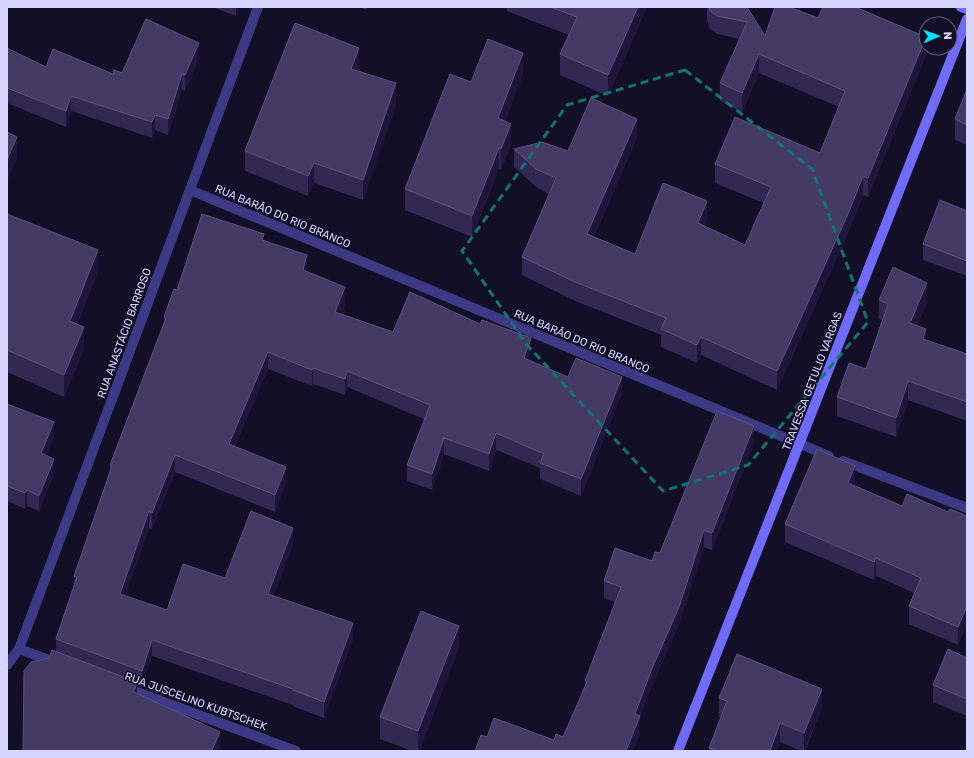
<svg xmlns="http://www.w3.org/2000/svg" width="974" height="758" viewBox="0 0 974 758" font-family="Rubik,sans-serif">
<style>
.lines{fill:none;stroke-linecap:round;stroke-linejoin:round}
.street{stroke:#3d3a85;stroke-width:10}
.secondary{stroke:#6f6bff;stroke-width:10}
.wall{fill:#312854}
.shaded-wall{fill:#1d163a}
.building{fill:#433a66;stroke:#5a527e}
.marked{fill:none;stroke:#0f766e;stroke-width:3;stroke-dasharray:8 5;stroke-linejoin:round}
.labels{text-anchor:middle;stroke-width:3;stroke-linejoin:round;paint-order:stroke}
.street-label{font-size:11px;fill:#d9d4ff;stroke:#130f26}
</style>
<rect width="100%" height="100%" fill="#130f26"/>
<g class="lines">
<!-- street -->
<g class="street">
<path d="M190,190L829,456"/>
<path d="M843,461L967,508"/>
<path d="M19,649L57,663"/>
<path d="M7,665L19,649L258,7"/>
<path d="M126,688L296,751"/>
</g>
<!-- secondary -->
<g class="secondary">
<path d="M961,7L967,9"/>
<path d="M678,751L967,19"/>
</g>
</g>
<!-- wall -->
<g class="wall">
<path d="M212,7H239L236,16Z"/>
<path d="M360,7H367L366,10Z"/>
<path d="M507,7H647L608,96L560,75V54L569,35L507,11Z"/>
<path d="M707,7H747L765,36L818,18L926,55L868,197L863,195L848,233L777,390L701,355L697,363L661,347V335L575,301L522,275V257L549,194L536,187L514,167V149L568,151L637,137L594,237L635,254L707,219L705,226L745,245L764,203L715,183V164L820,153L839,107L759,73L742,112L720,101V83L740,39L717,34L710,29L707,21Z"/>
<path d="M7,48L46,67L113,74L122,73L199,59L185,91L182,89L168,135L155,130L152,138L71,111L66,127L7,103Z"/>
<path d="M359,68L358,71L396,104L363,200L314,183L308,196L245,171V151Z"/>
<path d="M523,74L505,121L511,144L501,170L499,169L472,237L405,210V189L471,82Z"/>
<path d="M967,89V145L955,140V119Z"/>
<path d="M967,211V276L923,260V244Z"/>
<path d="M7,214L98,272L77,324L84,349L64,397L7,372Z"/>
<path d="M264,241L307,272L345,304L341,314L393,332L531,354L529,360L568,377L622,393L581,496L540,479V468L496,450L489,471L444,454L432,490L407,481V465L424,419L347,387L345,395L313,384L312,386L268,369L235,446L286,483L275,512L175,472L152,529L149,528L125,596L167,610L225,578L293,545L273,596L353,639L324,718L293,706V705L152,656L142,687L137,686V694L220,749L49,658L56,652V639L74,585V576L110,474V465L164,324V317L177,290Z"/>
<path d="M879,300L927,302L917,326L926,340L967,354V421L908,400L896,437L837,416V397L866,369L882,320L879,319Z"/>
<path d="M7,404L54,437L46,455L54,474L39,511L27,506L25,509L7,501Z"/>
<path d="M754,443L712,550L704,547L679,624L651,688L640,716V733L633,751L487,737L554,740L563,737L585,687V681L615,602L604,598V581L652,561L660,553Z"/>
<path d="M855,483L854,486L902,506L948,512L967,516L958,645L909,624V606L914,593L876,576L874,580L785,542V524Z"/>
<path d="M459,647L419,751H412L380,739V717Z"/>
<path d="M967,658V716L933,702V685Z"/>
<path d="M719,698L822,708L805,751H802L780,742L777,751H709V748L721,718L719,717Z"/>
</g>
<!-- shaded-wall -->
<g class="shaded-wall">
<path d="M236,7H239L236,16Z"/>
<path d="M638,7H647L608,96V75Z"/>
<path d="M926,37V55L868,197V178Z"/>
<path d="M199,43V59L185,91V75Z"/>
<path d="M359,48V68L351,89V69Z"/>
<path d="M523,53V74L498,138V118Z"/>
<path d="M759,54V73L742,112V93Z"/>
<path d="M182,74V89L168,135V119Z"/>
<path d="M396,83V104L363,200V180Z"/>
<path d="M71,96V111L66,127V111Z"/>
<path d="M155,115V130L152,138V122Z"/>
<path d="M637,119V137L587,253V234Z"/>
<path d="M511,124V144L501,170V149Z"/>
<path d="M17,137V158L7,182V160Z"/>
<path d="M499,148V169L472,237V216Z"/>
<path d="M314,163V183L308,196V176Z"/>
<path d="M863,176V195L848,233L777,390V371Z"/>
<path d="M707,201V219L698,242V223Z"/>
<path d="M98,250V272L70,342V321Z"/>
<path d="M307,255V272L303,270Z"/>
<path d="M927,283V302L910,342V323Z"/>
<path d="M345,287V304L335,328V312Z"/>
<path d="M84,327V349L64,397V375Z"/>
<path d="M926,329V348L923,339Z"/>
<path d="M701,337V355L697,363V345Z"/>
<path d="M531,338V354L524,374V358Z"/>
<path d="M268,352V369L229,460V444Z"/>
<path d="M313,368V384L312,386V370Z"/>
<path d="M347,371V387L345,395V379Z"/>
<path d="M622,377V393L581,496V479Z"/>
<path d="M908,381V400L896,437V418Z"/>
<path d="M54,422V437L41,469V453Z"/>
<path d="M754,426V443L712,550V533Z"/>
<path d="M496,433V450L489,471V454Z"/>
<path d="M444,438V454L432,490V474Z"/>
<path d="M175,455V472L152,529V513Z"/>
<path d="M54,459V474L39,511V496Z"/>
<path d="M855,466V483L848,501V483Z"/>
<path d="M286,467V483L275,512V495Z"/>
<path d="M27,490V506L25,509V493Z"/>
<path d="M149,511V528L120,611V594Z"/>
<path d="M293,528V545L268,611V594Z"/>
<path d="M704,530V547L679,624L651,688L640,716V733L633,751H626L635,714Z"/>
<path d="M876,558V576L874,580V562Z"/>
<path d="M967,606V624L958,645V627Z"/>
<path d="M353,623V639L324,718V702Z"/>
<path d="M459,626V647L419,751H418V731Z"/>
<path d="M152,640V656L142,687V671Z"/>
<path d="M137,682V700L134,692Z"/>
<path d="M822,689V708L804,751V733Z"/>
<path d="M780,723V742L777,751H770Z"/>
<path d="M220,732V749L219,751H212Z"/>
</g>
<!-- building -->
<g class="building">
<path d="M550,7H638L608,75L560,54L577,17Z"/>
<path d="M709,7H747L765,36L775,7H789L818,18L823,7H855L926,37L868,178L863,176L848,214L777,371L701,337L697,345L661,329L666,318L575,282L522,257L556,178L536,169L514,149L542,142L568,151L591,98L637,119L587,234L635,254L663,183L707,201L698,223L745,245L771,187L715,164L735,117L820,153L845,91L759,54L742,93L720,83L747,22L717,16L710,11Z"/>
<path d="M146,19L199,43L185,75L182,74L168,119L155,115L152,122L71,96L66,111L7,88V48L46,67L53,49L113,74L114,70L122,73Z"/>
<path d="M295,23L359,48L351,69L396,83L363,180L314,163L308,176L245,151Z"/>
<path d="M488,39L523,53L498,118L511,124L501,149L499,148L472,216L405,189L450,74L471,82Z"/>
<path d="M967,89V125L955,119Z"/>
<path d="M7,132L17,137L7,160Z"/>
<path d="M940,200L967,211V261L923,244Z"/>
<path d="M7,214L98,250L70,321L84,327L64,375L7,350Z"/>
<path d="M202,214L264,234L262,240L307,255L303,270L345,287L335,312L393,332L410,292L480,324L482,320L531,338L524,358L568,377L576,358L622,377L581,479L540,463L544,454L496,433L489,454L444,438L432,474L407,465L430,405L347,371L345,379L313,368L312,370L268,352L229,444L286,467L275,495L175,455L152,513L149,511L120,594L167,610L183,564L225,578L251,511L293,528L268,594L353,623L324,702L293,690V689L152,640L142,671L56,639L77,577L74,576L112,466L110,465L166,318L164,317L174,289L177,290Z"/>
<path d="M893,267L927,283L910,323L926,329L923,339L967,354V402L908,381L896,418L837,397L849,363L866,369L888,304L879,300Z"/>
<path d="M7,404L54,422L41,453L54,459L39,496L27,490L25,493L7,486Z"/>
<path d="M717,411L754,426L712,533L704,530L679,607L651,671L635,714L640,716L626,751H475L481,735L487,737L494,718L554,740L556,734L563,737L587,682L585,681L621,587L604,581L615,548L652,561L655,552L660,553Z"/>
<path d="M817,449L855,466L848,483L902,506L907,494L948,512L950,509L967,516V606L958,627L909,606L921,578L876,558L874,562L785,524Z"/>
<path d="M421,611L459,626L418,731L380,717Z"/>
<path d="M948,649L967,658V699L933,685Z"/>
<path d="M52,650L137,682L134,692L220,732L212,750L213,751H23L24,671L31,662L49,658Z"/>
<path d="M737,654L822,689L804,733L780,723L770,751H717L709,748L727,701L719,698Z"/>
</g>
<!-- marked area -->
<path class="marked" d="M685,70L812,169L868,322L748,465L663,491L527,345L462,251L567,105Z"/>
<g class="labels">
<!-- street labels -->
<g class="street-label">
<text transform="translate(283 216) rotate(23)" y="4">RUA BARÃO DO RIO BRANCO</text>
<text transform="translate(124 333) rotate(-70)" y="4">RUA ANASTÁCIO BARROSO</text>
<text transform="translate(582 341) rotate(23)" y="4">RUA BARÃO DO RIO BRANCO</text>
<text transform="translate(812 381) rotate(-69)" y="4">TRAVESSA GETULIO VARGAS</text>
<text transform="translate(196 701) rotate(20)" y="4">RUA JUSCELINO KUBTSCHEK</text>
</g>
</g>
<!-- border -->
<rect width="974" height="758" fill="none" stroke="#d9d4ff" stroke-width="16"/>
<!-- north arrow -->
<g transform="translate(938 36) rotate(88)"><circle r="19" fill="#130f26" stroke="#625e7d"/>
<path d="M0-3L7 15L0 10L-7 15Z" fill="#00e5ff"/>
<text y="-6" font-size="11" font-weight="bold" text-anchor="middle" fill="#d9d4ff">N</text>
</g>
</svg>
